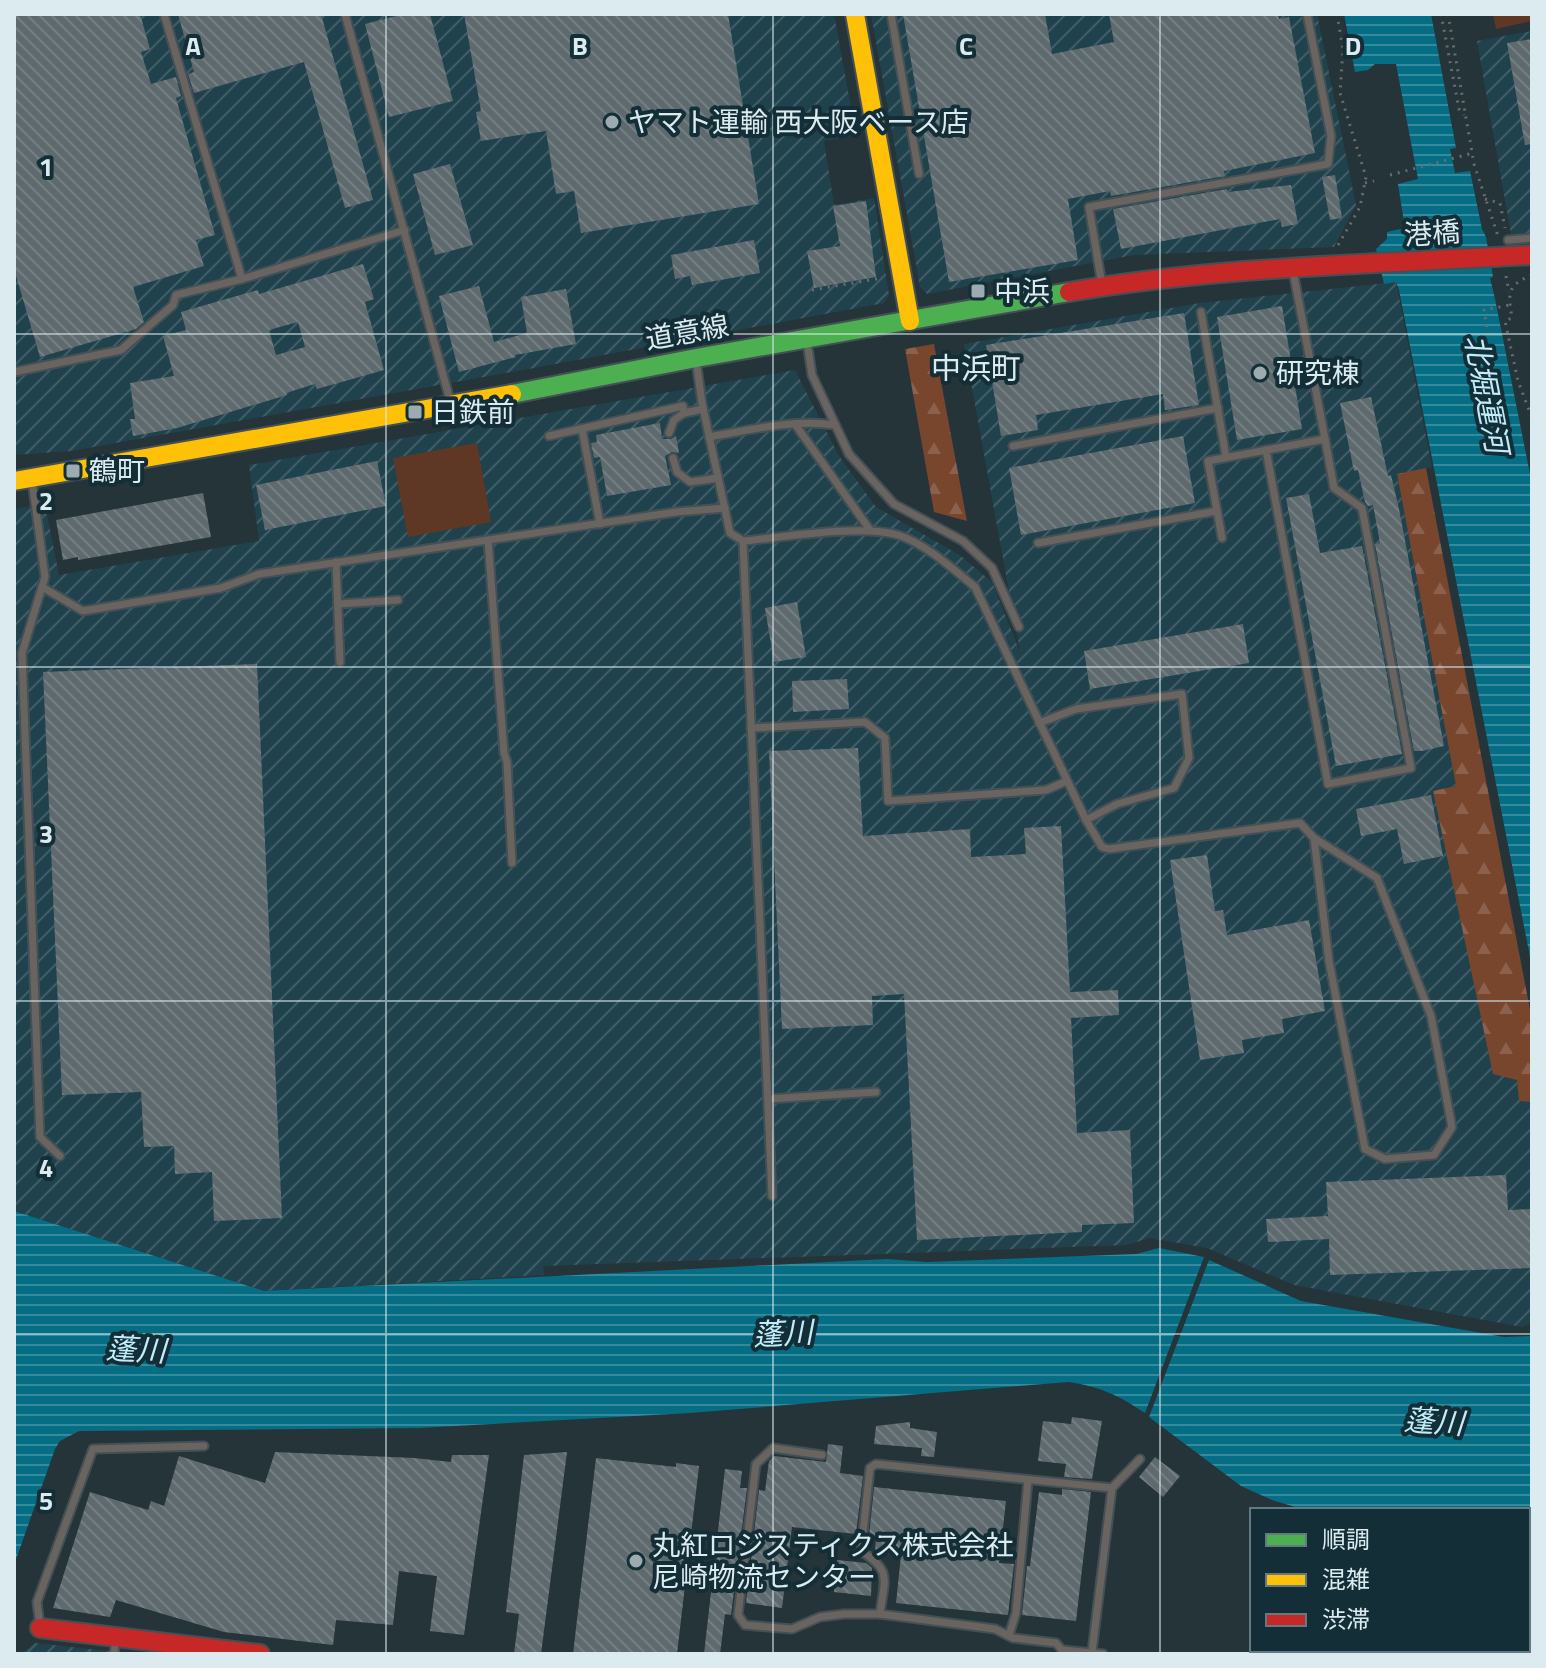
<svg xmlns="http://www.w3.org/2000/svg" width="1546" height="1668" viewBox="0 0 1546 1668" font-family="'Titillium Web','Noto Sans JP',sans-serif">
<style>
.industrial{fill:url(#industrial-furrows)}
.forest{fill:url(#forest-firs)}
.pitch{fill:#5e3725}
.water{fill:url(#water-rules)}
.building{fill:url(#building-back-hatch);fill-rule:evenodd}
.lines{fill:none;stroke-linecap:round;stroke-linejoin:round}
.lane-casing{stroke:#445055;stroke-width:11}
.fast-casing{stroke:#445055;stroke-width:22}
.slow-casing{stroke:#445055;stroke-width:22}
.jam-casing{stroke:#445055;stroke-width:22}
.path{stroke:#6c6c6b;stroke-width:3;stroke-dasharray:2 6;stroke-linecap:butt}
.lane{stroke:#6a6460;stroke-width:7}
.fast{stroke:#4caf50;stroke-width:18}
.slow{stroke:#ffc107;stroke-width:18}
.jam{stroke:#c62828;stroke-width:18}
.grid{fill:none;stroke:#dbebf0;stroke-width:2;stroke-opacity:0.55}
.poi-dot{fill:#9babb0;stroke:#132e37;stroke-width:3}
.labels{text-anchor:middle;stroke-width:8;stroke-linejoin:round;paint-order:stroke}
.poi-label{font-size:28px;fill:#dbebf0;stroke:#132e37;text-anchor:start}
.street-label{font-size:28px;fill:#dbebf0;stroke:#132e37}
.neighbourhood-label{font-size:30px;fill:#dbebf0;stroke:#132e37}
.water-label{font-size:30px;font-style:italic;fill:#c1edfb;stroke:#132e37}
.grid-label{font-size:26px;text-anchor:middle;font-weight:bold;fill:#dbebf0;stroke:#132e37;stroke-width:8;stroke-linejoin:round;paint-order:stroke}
</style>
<defs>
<pattern id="industrial-furrows" width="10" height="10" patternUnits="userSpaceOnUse" patternTransform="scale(2)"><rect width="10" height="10" fill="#20424c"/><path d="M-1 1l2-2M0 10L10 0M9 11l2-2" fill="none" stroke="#405d66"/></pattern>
<pattern id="forest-firs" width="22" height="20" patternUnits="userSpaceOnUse" patternTransform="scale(2)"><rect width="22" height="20" fill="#78452d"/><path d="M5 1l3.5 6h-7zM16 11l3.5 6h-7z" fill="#8b604c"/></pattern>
<pattern id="water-rules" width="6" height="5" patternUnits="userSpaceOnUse" patternTransform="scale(2)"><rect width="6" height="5" fill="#056e85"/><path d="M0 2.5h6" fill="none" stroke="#358a9c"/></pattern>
<pattern id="building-back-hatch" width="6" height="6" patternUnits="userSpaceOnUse" patternTransform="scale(2)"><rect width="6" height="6" fill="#5e6a6e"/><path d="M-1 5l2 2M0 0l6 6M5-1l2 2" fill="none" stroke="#747f83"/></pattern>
</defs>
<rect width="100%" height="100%" fill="#253439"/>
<!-- industrial -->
<g class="industrial">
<path d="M14,14H834L856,135L824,141L834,205L874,198L889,295L884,303L523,370L71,451L14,455Z"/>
<path d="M871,14H1317L1356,205L1334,247L1134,255L927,294L920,287Z"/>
<path d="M1532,31V233L1511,234L1477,41Z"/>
<path d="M1396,282L1432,467L1397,475L1456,786L1434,791L1517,1080L1520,1100L1532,1102V1323L1522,1327L1294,1285L1207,1248L1149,1238L1127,1245L543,1266L544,1275L264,1291L14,1211V509L45,504L59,575L259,541L249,465L795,370L839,456L876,507L961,556L992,582L1020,652L964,344L1200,303Z"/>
<path d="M35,1643L134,1654H21Z"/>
</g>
<!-- forest -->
<g class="forest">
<path d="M934,344L967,521L934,512L905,349Z"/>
<path d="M1426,468L1532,1020V1102L1519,1101L1517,1080L1493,1074L1433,791L1456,786L1397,474Z"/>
</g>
<!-- pitch -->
<g class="pitch">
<path d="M1493,14H1532V21L1496,29Z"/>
<path d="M477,443L491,522L408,537L393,458Z"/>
</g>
<!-- water -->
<g class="water">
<path d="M1344,14H1431L1456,148L1450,149L1455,173L1470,171L1482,229L1486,237L1493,277L1490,278L1495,299L1532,484V967L1399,290L1396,282L1384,284L1376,249L1387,239V232L1405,228L1398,184L1418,179L1396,64H1375L1368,70L1355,72Z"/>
<path d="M14,1211L264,1291L887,1259L927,1262L1136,1254L1159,1248L1204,1257L1145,1413C1120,1396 1099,1386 1068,1382L690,1413L419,1428L79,1431L60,1441L55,1449L14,1565Z"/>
<path d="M1209,1260L1301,1301L1504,1337L1532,1336V1529H1528V1510H1305L1272,1500L1241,1486L1149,1417Z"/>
</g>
<!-- building -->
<g class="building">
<path d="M14,14H140L150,49L141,52L151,84L176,77L181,96L176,98L215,235L196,240L204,266L133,287L144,322L136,329L40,357L14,269Z"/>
<path d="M178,14H321L373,200L345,208L304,62L194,93L188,74L194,72Z"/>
<path d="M404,14H430L453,101L389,117L365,24Z"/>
<path d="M464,14H728L759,204L581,233L574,191L556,194L546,131L481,141L476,112L481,111Z"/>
<path d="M903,14H1045L1052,54L1114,42L1109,14H1278L1279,19L1289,17L1315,153L1224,171L1225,176L1111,196L1110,191L1068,199L1078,260L949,282Z"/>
<path d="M1532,39V144L1525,145L1507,43Z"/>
<path d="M450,164L473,245L435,255L413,174Z"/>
<path d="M1335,175L1342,218L1330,220L1322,177Z"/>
<path d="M1291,185L1298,224L1282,227L1280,219L1121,249L1113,209L1227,189L1228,192Z"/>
<path d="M866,201L876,277L814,288L807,251L840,246L833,206Z"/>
<path d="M754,240L760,273L692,285L690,276L675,279L671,255Z"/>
<path d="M363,264L374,299L365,302L384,370L317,389L315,384L286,393L287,395L177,428L133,436L130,419H135L130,383L174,376L163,336L186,330L181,312L258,290L259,294ZM298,322L305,347L276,355L269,330Z"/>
<path d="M479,286L494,342L527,333L521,297L566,289L576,344L515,355L516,357L459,372L439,296Z"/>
<path d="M1282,306L1302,429L1237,440L1217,317Z"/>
<path d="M1184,313L1199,405L1165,410L1163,394L1036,415L1038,430L1001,436L986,345Z"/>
<path d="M1371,397L1388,476L1391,475L1399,509L1444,746L1422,751H1414L1375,544L1380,543L1373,505L1368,506L1365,502L1358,470L1354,471L1340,403Z"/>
<path d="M660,423L662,439H671L676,436L679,453L672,452L665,456L671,485L607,496L600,457L594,458L591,443L597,442L596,435Z"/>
<path d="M1183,436L1195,503L1021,535L1009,468Z"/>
<path d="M377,461L386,506L265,530L256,485Z"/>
<path d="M203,493L211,537L78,560V557L63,560L56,520Z"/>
<path d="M1309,494L1320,553L1362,546L1402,754L1336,766L1286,498Z"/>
<path d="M797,602L806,657L774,662L765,608Z"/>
<path d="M1243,624L1249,663L1090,689L1084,651Z"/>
<path d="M257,664L282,1218L214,1221L212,1172L175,1174L174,1146L144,1147L141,1092L62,1095L43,672Z"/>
<path d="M847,679L849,709L793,712L792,681Z"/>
<path d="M858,748L863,836L970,829L971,857L1026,854L1024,828L1061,826L1070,992L1118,990L1119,1015L1071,1018L1077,1133L1130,1130L1134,1223L1082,1225V1232L917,1240L904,994L872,996L873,1025L782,1029L769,751Z"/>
<path d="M1431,795L1443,856L1404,864L1397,829L1361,836L1356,809Z"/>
<path d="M1207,855L1215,911L1223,910L1227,935L1309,920L1325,1011L1282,1019L1284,1033L1242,1040L1244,1053L1200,1060L1170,860Z"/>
<path d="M1506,1175L1508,1210L1532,1209V1268L1330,1275L1329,1239L1268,1242L1266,1219L1328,1216L1326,1182Z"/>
<path d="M1072,1417L1102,1421L1092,1479L1064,1477L1066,1464L1038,1461L1043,1421L1071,1424Z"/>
<path d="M910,1422V1428L937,1432L934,1457L921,1456L922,1448L874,1444L876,1426Z"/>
<path d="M828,1444L843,1446L840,1473L863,1476L856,1534L792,1527L782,1608L746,1603L759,1490L765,1491L769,1461L774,1456L826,1462Z"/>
<path d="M275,1452L414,1458L451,1462L452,1455H489L464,1635L430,1631L437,1576L399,1571L393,1625L336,1620L333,1645L224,1632L116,1600L110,1617L53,1608L90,1492L148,1510L151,1501L164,1506L179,1456L265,1483Z"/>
<path d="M567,1452L541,1654H514L519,1614L506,1612L524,1455Z"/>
<path d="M1155,1457L1180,1476L1163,1497L1139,1477Z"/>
<path d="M596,1458L676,1467V1463L699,1466L677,1654H573Z"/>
<path d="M725,1469L742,1471L740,1488H747L731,1615L725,1614L720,1654H704Z"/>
<path d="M874,1487L1006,1501L999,1563L1014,1564L1008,1615L896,1603L901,1555L875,1552L876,1537L869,1536Z"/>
<path d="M1062,1489L1091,1492L1076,1621L1022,1615L1027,1566H1030L1039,1492L1062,1495Z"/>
<path d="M837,1560L866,1563L872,1568L871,1596L834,1592Z"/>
</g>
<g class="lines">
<defs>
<g id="lane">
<path d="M164,14L242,279"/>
<path d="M345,14L451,404"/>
<path d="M891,14L919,174"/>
<path d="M1508,240L1532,238"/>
<path d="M1102,285L1089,207L1328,164L1331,136L1307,14"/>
<path d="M1201,312L1226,457"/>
<path d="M807,341L812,375L849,454L894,504L963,541L992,568L1019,627"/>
<path d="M696,360L702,403L730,533L743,541C785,537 860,524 898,535C926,544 953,569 975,587L1086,820L1102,847L1109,849L1300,823L1314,838L1329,961L1365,1149L1385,1159L1434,1155L1452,1127L1431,1016L1377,878L1314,838"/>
<path d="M14,372L121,350L173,305L176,295L242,279L405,230"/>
<path d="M795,424L870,530"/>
<path d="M582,429L600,524"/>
<path d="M669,433L674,420L684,413"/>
<path d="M549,436L683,406L684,413L703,409"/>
<path d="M709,437C750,430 793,419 835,425"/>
<path d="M1013,446L1218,408"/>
<path d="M1266,450L1328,784L1411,768L1362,508L1334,488L1325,439"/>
<path d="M673,458L677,472L690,482L718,478"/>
<path d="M32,480L45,577L22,653L40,1137L60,1156"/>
<path d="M1222,538L1208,461L1325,439L1293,271"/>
<path d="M488,540L504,753L507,762L512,863"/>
<path d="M743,541L772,1196"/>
<path d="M1038,543L1217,511"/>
<path d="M336,562L340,662"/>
<path d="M42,587L83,611L221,588L259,574L676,512L725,508"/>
<path d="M339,604L398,600"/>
<path d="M1039,723L1076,709L1182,694L1189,758L1174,788L1117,804L1086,820"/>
<path d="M751,728L865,722L885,738L888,801L1046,790L1067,781"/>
<path d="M768,1099L876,1092"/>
<path d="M822,1455L773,1448L756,1464L738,1615L745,1625L792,1629L820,1617L844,1614H880L995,1629L1013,1638L1056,1643L1062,1650L1103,1654"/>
<path d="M880,1614C884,1580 893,1571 861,1551L870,1468L876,1464L1112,1488"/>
<path d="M40,1626L37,1602L93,1449L204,1446"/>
<path d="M1009,1635L1016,1613L1028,1480"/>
<path d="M1092,1652L1112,1488L1140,1459"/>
<path d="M114,1654L116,1639"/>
</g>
<path id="fast" d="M512,394L696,358L1069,292"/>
<g id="slow">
<path d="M855,14L910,321"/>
<path d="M14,481L512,394"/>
</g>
<g id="jam">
<path d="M1069,292C1222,266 1378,264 1532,255"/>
<path d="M40,1628L260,1654"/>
</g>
</defs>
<!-- lane casing -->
<use href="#lane" class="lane-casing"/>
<!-- fast casing -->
<use href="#fast" class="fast-casing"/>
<!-- slow casing -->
<use href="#slow" class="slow-casing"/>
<!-- jam casing -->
<use href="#jam" class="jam-casing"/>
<!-- path -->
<g class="path">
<path d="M1337,14L1343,49L1340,93L1366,177L1360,207L1337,247"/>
<path d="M1441,14L1459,109L1464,115"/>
<path d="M1448,14L1474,164L1498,236"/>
<path d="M1390,175L1473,153"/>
<path d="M1365,183L1374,181"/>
<path d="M1485,199L1500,203L1505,228"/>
<path d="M1532,275C1507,285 1508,293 1512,318L1505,321L1518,381L1532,418"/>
<path d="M1506,276L1509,292"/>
<path d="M812,290L882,278"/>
<path d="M1488,335L1484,310L1510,305"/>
</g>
<!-- lane -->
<use href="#lane" class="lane"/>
<!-- fast -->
<use href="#fast" class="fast"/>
<!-- slow -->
<use href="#slow" class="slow"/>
<!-- jam -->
<use href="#jam" class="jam"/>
</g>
<!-- grid -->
<path class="grid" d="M386,14V1654M773,14V1654M1160,14V1654M14,334H1532M14,667H1532M14,1001H1532M14,1334H1532"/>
<!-- markers -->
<g class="poi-dot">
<circle cx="612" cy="122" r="8"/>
<rect x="970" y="283" width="16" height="16" rx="4"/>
<circle cx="1260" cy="373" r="8"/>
<rect x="407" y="404" width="16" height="16" rx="4"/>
<rect x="65" y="463" width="16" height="16" rx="4"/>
<circle cx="636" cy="1561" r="8"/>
</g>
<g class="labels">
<!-- poi labels -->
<g class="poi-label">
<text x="628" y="132">ヤマト運輸 西大阪ベース店</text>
<text x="994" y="301">中浜</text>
<text x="1276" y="383">研究棟</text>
<text x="431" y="422">日鉄前</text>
<text x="89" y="481">鶴町</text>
<text x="652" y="1555">丸紅ロジスティクス株式会社<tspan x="652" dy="32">尼崎物流センター</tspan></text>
</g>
<!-- street labels -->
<g class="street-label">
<text transform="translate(1432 233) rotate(-4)" y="10">港橋</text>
<text transform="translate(687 332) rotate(-10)" y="10">道意線</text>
</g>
<!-- neighbourhood labels -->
<g class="neighbourhood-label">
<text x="976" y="379">中浜町</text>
</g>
<!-- water labels -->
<g class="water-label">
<text transform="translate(1486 394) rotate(79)" y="10">北堀運河</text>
<text transform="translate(783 1334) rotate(-3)" y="10">蓬川</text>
<text transform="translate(136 1350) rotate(3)" y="10">蓬川</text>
<text transform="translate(1434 1422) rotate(4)" y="10">蓬川</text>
</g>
</g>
<g class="grid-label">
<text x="193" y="55">A</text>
<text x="580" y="55">B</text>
<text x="966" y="55">C</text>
<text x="1353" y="55">D</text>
<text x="46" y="176">1</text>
<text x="46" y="510">2</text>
<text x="46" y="843">3</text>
<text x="46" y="1177">4</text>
<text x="46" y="1510">5</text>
</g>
<!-- border -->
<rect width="1546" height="1668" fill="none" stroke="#dbebf0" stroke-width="32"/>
<!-- legend -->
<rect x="1250" y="1508" width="280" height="144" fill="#132e37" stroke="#637a81" stroke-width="2"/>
<rect x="1266" y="1534" width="40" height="12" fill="#4caf50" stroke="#637a81" stroke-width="2"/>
<text x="1322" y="1548" font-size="24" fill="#dbebf0">順調</text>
<rect x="1266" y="1574" width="40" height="12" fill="#ffc107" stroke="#637a81" stroke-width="2"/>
<text x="1322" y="1588" font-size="24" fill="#dbebf0">混雑</text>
<rect x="1266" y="1614" width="40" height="12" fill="#c62828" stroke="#637a81" stroke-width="2"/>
<text x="1322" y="1628" font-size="24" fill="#dbebf0">渋滞</text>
</svg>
